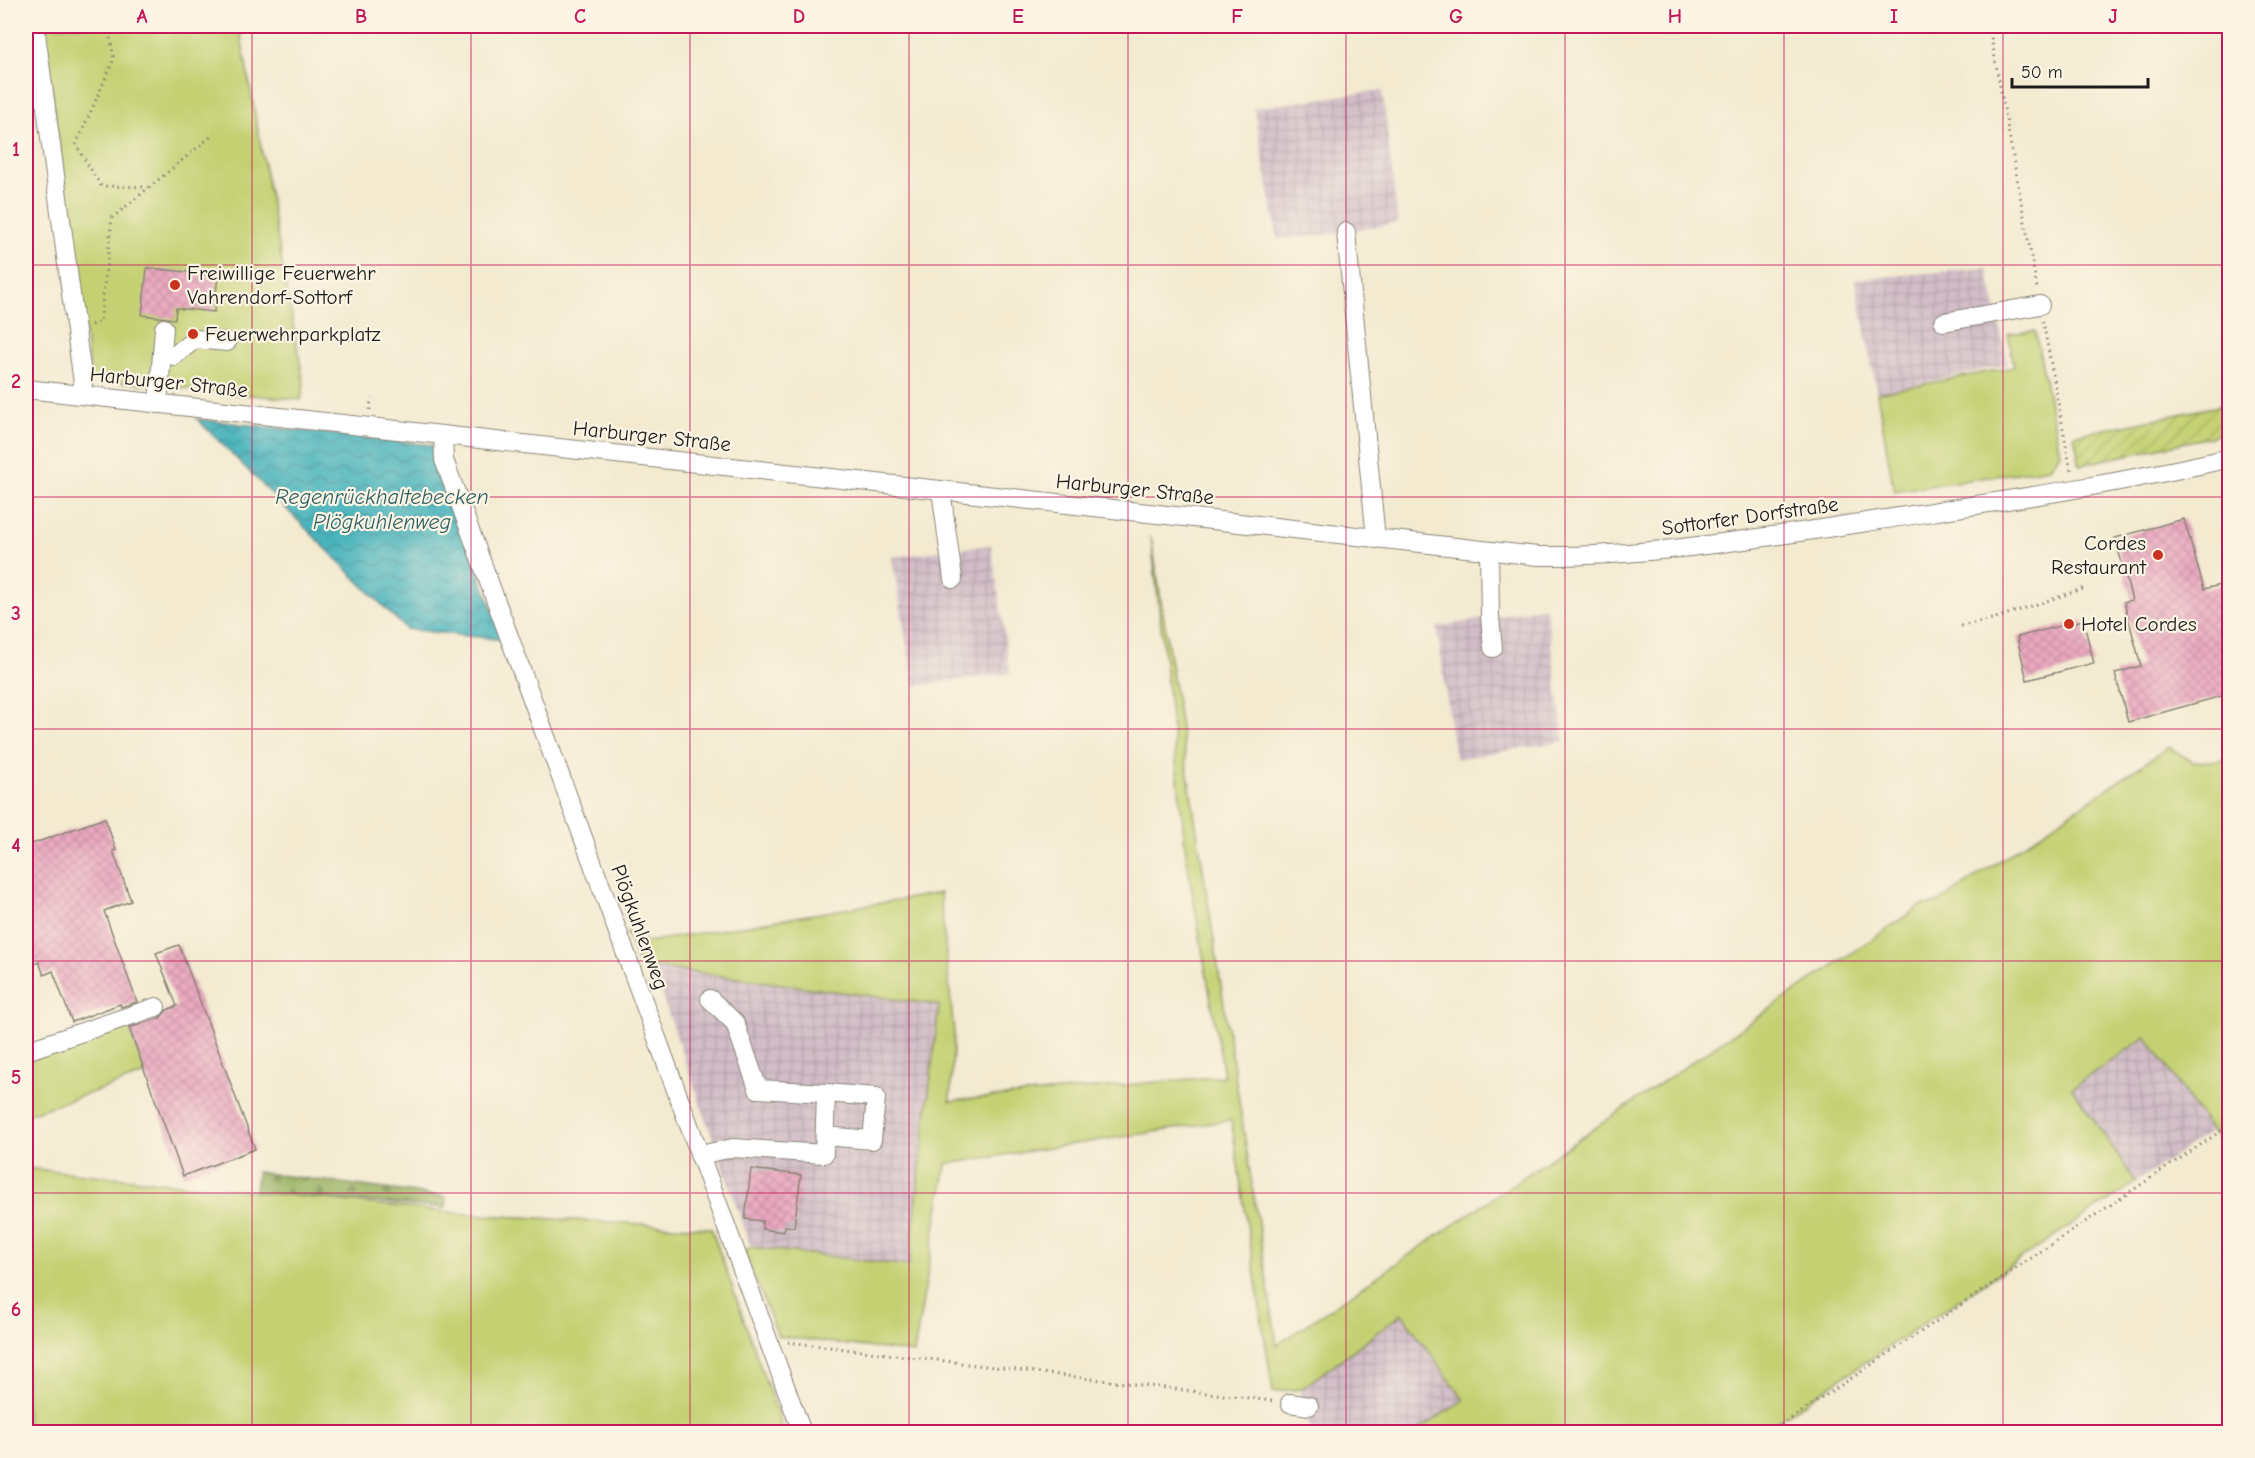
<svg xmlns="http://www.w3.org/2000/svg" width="2255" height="1458" viewBox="0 0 2255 1458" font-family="'Comic Neue',sans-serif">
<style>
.industrial{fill:url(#industrial-grid)}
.grass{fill:#c4d173;stroke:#707648;stroke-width:1.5}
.forest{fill:url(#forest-firs);stroke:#5c6840;stroke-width:1.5}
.garden{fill:url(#garden-furrows);stroke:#707648;stroke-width:1.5}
.water{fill:url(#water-waves);stroke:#2e666b;stroke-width:1.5}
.building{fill:url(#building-cross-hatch)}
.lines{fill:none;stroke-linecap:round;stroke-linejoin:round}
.minor-casing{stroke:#888376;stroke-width:20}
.path{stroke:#888376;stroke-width:3;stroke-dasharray:1.5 4.5;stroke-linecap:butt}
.minor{stroke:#fff;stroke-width:18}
.grid{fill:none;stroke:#c2185b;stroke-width:1.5;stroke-opacity:0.55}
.poi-dot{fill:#c8321e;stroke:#fcf5e5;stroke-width:2}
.labels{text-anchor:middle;stroke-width:4.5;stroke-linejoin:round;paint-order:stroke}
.poi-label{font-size:21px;fill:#1c1c1c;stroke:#fcf5e5;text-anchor:start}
.street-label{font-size:21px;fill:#1c1c1c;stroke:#fcf5e5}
.water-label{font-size:22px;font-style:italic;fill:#2c5f63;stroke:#fcf5e5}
.neatline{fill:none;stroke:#c2185b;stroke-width:2}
.grid-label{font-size:20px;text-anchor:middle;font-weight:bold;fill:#c2185b}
</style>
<defs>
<pattern id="industrial-grid" width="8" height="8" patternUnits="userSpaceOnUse" patternTransform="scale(1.5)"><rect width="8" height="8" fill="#d2bdc7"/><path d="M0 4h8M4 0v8" fill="none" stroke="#b4a2aa"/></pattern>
<pattern id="forest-firs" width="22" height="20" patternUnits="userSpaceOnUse" patternTransform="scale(1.5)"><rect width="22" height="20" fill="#9bb365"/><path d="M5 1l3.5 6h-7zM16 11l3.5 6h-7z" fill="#7e9152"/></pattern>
<pattern id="garden-furrows" width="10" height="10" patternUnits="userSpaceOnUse" patternTransform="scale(1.5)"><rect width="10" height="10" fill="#c4d173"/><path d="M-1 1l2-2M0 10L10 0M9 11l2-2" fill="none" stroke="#a8b363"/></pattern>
<pattern id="water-waves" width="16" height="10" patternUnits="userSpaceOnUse" patternTransform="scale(1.5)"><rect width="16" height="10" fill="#40b0ba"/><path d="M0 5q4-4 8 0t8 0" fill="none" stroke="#358e96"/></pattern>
<pattern id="building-cross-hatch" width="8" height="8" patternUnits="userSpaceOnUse" patternTransform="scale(1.5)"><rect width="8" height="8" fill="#eaa8bf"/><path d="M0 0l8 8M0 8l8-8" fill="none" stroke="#c890a4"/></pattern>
</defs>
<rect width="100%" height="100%" fill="#fcf5e5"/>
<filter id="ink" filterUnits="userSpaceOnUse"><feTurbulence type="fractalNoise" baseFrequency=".0167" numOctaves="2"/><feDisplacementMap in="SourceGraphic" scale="12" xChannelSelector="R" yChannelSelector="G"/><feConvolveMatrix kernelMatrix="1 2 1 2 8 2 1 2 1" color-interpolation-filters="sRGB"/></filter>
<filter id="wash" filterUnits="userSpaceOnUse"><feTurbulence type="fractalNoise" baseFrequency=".008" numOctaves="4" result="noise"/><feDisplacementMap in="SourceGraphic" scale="24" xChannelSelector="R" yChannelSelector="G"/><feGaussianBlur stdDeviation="1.35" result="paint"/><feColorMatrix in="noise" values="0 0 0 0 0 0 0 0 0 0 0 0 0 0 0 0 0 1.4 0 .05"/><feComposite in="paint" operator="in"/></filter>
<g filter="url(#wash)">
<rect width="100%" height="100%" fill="#f3ead0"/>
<!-- industrial -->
<g class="industrial">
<path d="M1382,90L1398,223L1346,232L1278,240L1254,108Z"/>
<path d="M1987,268L2008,364L1877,393L1855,279Z"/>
<path d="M991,545L1010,673L914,686L892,557Z"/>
<path d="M1546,607L1564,741L1455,759L1437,627Z"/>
<path d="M652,967L939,1005L909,1266L751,1247Z"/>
<path d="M2147,1037L2211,1131L2136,1182L2072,1088Z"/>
<path d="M1402,1314L1464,1400L1415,1432H1312L1303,1411L1301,1389Z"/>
</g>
<!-- grass -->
<g class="grass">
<path d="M43,26H239L304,384L301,400L91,379Z"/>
<path d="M2035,331L2060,453L2050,468L1894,491L1877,393L2014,367L2008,334Z"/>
<path d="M1151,536L1277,1345L1922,905L1937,903L2169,747L2193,762L2229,760V1132L2219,1139L2211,1131L2146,1037L2072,1088L2136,1182L1761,1432H1415L1464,1400L1402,1314L1301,1389L1273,1392L1231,1120L946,1164L914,1353L778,1336L744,1251L751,1247L909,1266L939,1005L639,965L627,932L647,942L940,893L954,1033L950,1101L1224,1076L1187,862Z"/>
<path d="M128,1024L146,1074L26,1115V1061Z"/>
<path d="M26,1168L468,1214L711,1228L784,1432H30L26,1419Z"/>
</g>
<!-- forest -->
<path class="forest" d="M257,1172L446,1197V1208L255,1192Z"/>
<!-- garden -->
<path class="garden" d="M2229,404V433L2080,465L2074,435Z"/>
<!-- water -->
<path class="water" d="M197,419L431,445L504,640L406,629Z"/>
<g id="blocks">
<!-- building -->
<g class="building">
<path d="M147,268L218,275L214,312L176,308L175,319L142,315Z"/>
<path d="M2184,519L2204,589L2224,584L2229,606V694L2128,722L2115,673L2141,666L2124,602L2132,600L2115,538Z"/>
<path d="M2083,620L2094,663L2027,680L2017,637Z"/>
<path d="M105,818L116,850L113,851L131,901L104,911L137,1002L121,1007L120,1004L72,1022L53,971L44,975L39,962L26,967V846Z"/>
<path d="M179,945L255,1149L183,1176L129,1028L160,1018L167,1010L177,1006L156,953Z"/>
<path d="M751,1169L801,1175L794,1227L785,1226L784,1232L762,1229V1221L745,1219Z"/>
</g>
</g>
</g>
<g filter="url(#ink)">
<use href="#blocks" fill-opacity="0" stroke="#888376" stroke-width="1.5"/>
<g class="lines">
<defs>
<g id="minor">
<path d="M35,26L83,383L82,395"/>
<path d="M1346,232L1376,539"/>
<path d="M1944,322L2040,305"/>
<path d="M174,356L195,339L227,342"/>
<path d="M26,389L1538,556C1649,557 1758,538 1867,522C1989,503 2110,486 2230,458"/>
<path d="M158,404L164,328"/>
<path d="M443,435L444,460L802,1432"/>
<path d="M941,490L953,579"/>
<path d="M1489,552L1490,617L1493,648"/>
<path d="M26,1051L156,1007"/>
<path d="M825,1136L872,1140L876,1097L826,1093"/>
<path d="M699,1155L733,1148L824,1154L826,1093L758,1089L735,1023L710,999"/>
<path d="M1290,1403L1309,1406"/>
</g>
</defs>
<!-- minor casing -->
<use href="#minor" class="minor-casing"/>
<!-- path -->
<g class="path">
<path d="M108,26L114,59L76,145L101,186L148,187"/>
<path d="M1989,26L2037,288"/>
<path d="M2043,321L2071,471"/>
<path d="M91,325L100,322L112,218L214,134"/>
<path d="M370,410L371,398"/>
<path d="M1961,626L1996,618L2085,588"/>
<path d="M788,1342L1273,1401"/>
<path d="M1299,1423L1303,1432"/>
<path d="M1771,1432L2230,1125"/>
</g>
<!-- minor -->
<use href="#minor" class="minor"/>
</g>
</g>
<!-- grid -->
<path class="grid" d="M252,26V1432M471,26V1432M690,26V1432M909,26V1432M1128,26V1432M1346,26V1432M1565,26V1432M1784,26V1432M2003,26V1432M26,265H2230M26,497H2230M26,729H2230M26,961H2230M26,1193H2230"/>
<!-- markers -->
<g class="poi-dot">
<circle cx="175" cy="285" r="6"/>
<circle cx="193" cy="334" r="6"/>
<circle cx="2158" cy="555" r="6"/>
<circle cx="2069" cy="624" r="6"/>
</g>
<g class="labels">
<!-- poi labels -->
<g class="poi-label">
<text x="187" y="280">Freiwillige Feuerwehr<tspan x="187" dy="24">Vahrendorf-Sottorf</tspan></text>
<text x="205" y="341">Feuerwehrparkplatz</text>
<text x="2146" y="550" text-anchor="end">Cordes<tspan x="2146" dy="24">Restaurant</tspan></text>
<text x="2081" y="631">Hotel Cordes</text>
</g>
<!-- street labels -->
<g class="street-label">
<text transform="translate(169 382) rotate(6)" y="7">Harburger Straße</text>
<text transform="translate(652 436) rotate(6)" y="7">Harburger Straße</text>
<text transform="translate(1135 489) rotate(6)" y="7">Harburger Straße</text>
<text transform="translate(1750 516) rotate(-8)" y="7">Sottorfer Dorfstraße</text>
<text transform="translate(640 927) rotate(70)" y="7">Plögkuhlenweg</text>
</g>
<!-- water labels -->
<g class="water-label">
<text x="382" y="504">Regenrückhaltebecken<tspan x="382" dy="25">Plögkuhlenweg</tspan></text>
</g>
</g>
<!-- margin -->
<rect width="2255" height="1458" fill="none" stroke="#fcf5e5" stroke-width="66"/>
<!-- scale -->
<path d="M2012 78v9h136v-9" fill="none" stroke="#1c1c1c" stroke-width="3"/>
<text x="2021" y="78" font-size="18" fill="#1c1c1c" stroke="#fcf5e5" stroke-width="4.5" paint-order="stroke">50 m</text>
<rect x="33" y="33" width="2189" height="1392" class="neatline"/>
<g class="grid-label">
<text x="142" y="23">A</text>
<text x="361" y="23">B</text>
<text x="580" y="23">C</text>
<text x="799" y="23">D</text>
<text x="1018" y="23">E</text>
<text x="1237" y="23">F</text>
<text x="1456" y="23">G</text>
<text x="1675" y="23">H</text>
<text x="1894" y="23">I</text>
<text x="2113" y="23">J</text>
<text x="16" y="156">1</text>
<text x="16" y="388">2</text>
<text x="16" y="620">3</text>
<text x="16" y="852">4</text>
<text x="16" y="1084">5</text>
<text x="16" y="1316">6</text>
</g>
</svg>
